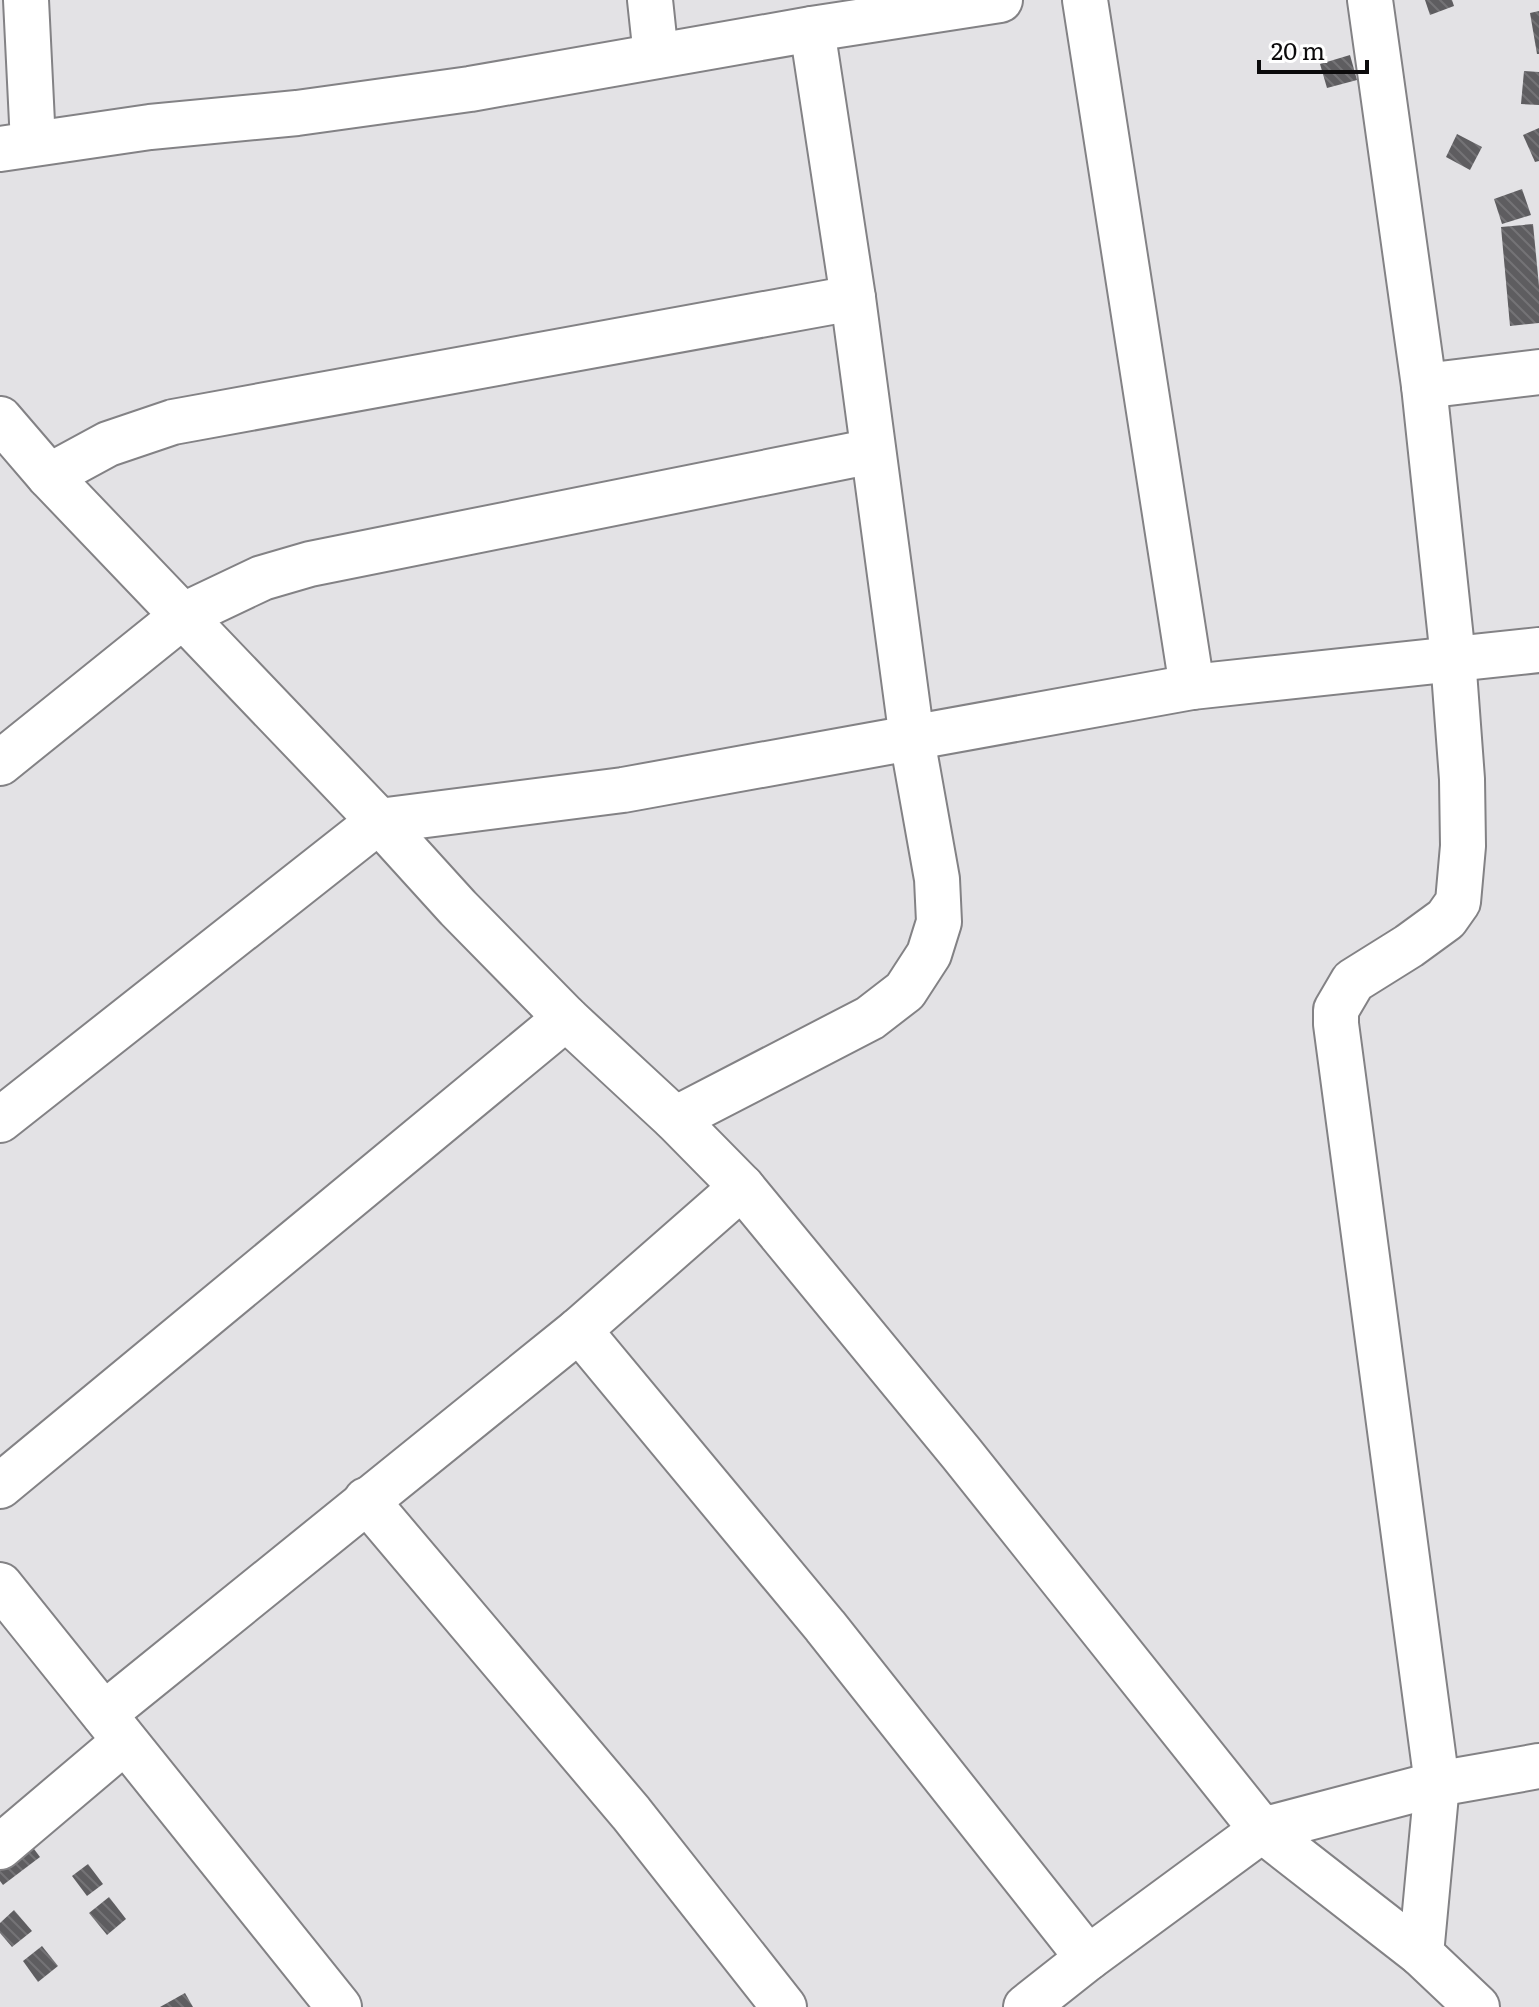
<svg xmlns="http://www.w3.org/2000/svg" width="1539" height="2007" viewBox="0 0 1539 2007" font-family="Literata,serif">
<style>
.building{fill:url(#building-back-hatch)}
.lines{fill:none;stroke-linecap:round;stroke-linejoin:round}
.minor-casing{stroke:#838285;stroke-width:48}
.minor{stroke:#fff;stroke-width:44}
</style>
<defs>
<pattern id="building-back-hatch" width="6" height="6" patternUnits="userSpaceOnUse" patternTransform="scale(2)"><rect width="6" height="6" fill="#5e5d60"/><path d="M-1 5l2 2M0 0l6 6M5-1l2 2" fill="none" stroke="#747376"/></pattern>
</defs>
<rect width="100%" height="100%" fill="#e3e2e5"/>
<!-- building -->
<g class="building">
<path d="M1425,0H1452L1454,6L1430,15Z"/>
<path d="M1539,11V54H1537L1530,13Z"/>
<path d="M1350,55L1357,80L1327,88L1320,64Z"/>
<path d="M1524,71L1539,72V105L1521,104Z"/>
<path d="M1539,128V161L1535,162L1523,135Z"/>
<path d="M1457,134L1482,147L1470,170L1446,157Z"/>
<path d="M1522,189L1531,215L1502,224L1494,199Z"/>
<path d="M1533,224L1539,286V323L1510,326L1501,227Z"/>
<path d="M25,1837L40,1857L3,1885L0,1881V1857Z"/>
<path d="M88,1864L103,1884L87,1896L72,1876Z"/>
<path d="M109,1897L126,1919L107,1935L89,1913Z"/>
<path d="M14,1910L32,1931L12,1947L0,1933V1923Z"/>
<path d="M42,1946L58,1966L38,1982L23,1961Z"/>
<path d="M185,1993L193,2007H160Z"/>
</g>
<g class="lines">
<defs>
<g id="minor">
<path d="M26,0L33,143"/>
<path d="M650,0L656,56"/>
<path d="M1085,0L1192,687"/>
<path d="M1370,0L1424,386L1453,658L1462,779L1463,846L1458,902L1446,919L1409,946L1353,981L1336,1010V1024L1437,1784L1421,1954L1477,2007"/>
<path d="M0,149L150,127L297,113L470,89L812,29L1000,0"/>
<path d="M1424,386L1539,372"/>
<path d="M0,419L49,476L379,821L458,908L566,1018L675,1119L742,1187L961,1453L1262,1830L1421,1954"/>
<path d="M49,476L108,444L173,422L853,298"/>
<path d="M0,763L184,615L262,578L310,564L873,451"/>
<path d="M675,1119L870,1018L905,991L929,954L939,922L937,879L912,739L853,298L812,29"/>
<path d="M0,1120L379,821L623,790L1192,687L1539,650"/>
<path d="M579,1330L825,1626L1088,1958"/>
<path d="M0,1486L566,1018"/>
<path d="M366,1500L631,1813L784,2007"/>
<path d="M0,1585L339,2007"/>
<path d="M104,1714L579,1330L742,1187"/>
<path d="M0,1847L124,1742"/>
<path d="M1026,2007L1088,1958L1262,1830L1437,1784L1539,1766"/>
</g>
</defs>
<!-- minor casing -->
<use href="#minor" class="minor-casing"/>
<!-- minor -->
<use href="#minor" class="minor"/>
</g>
<!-- scale -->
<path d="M1259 60v12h108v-12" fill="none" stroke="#0c0b0c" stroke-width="4"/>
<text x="1271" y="60" font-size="24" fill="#0c0b0c" stroke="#ffffff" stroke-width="6" paint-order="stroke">20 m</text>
</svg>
